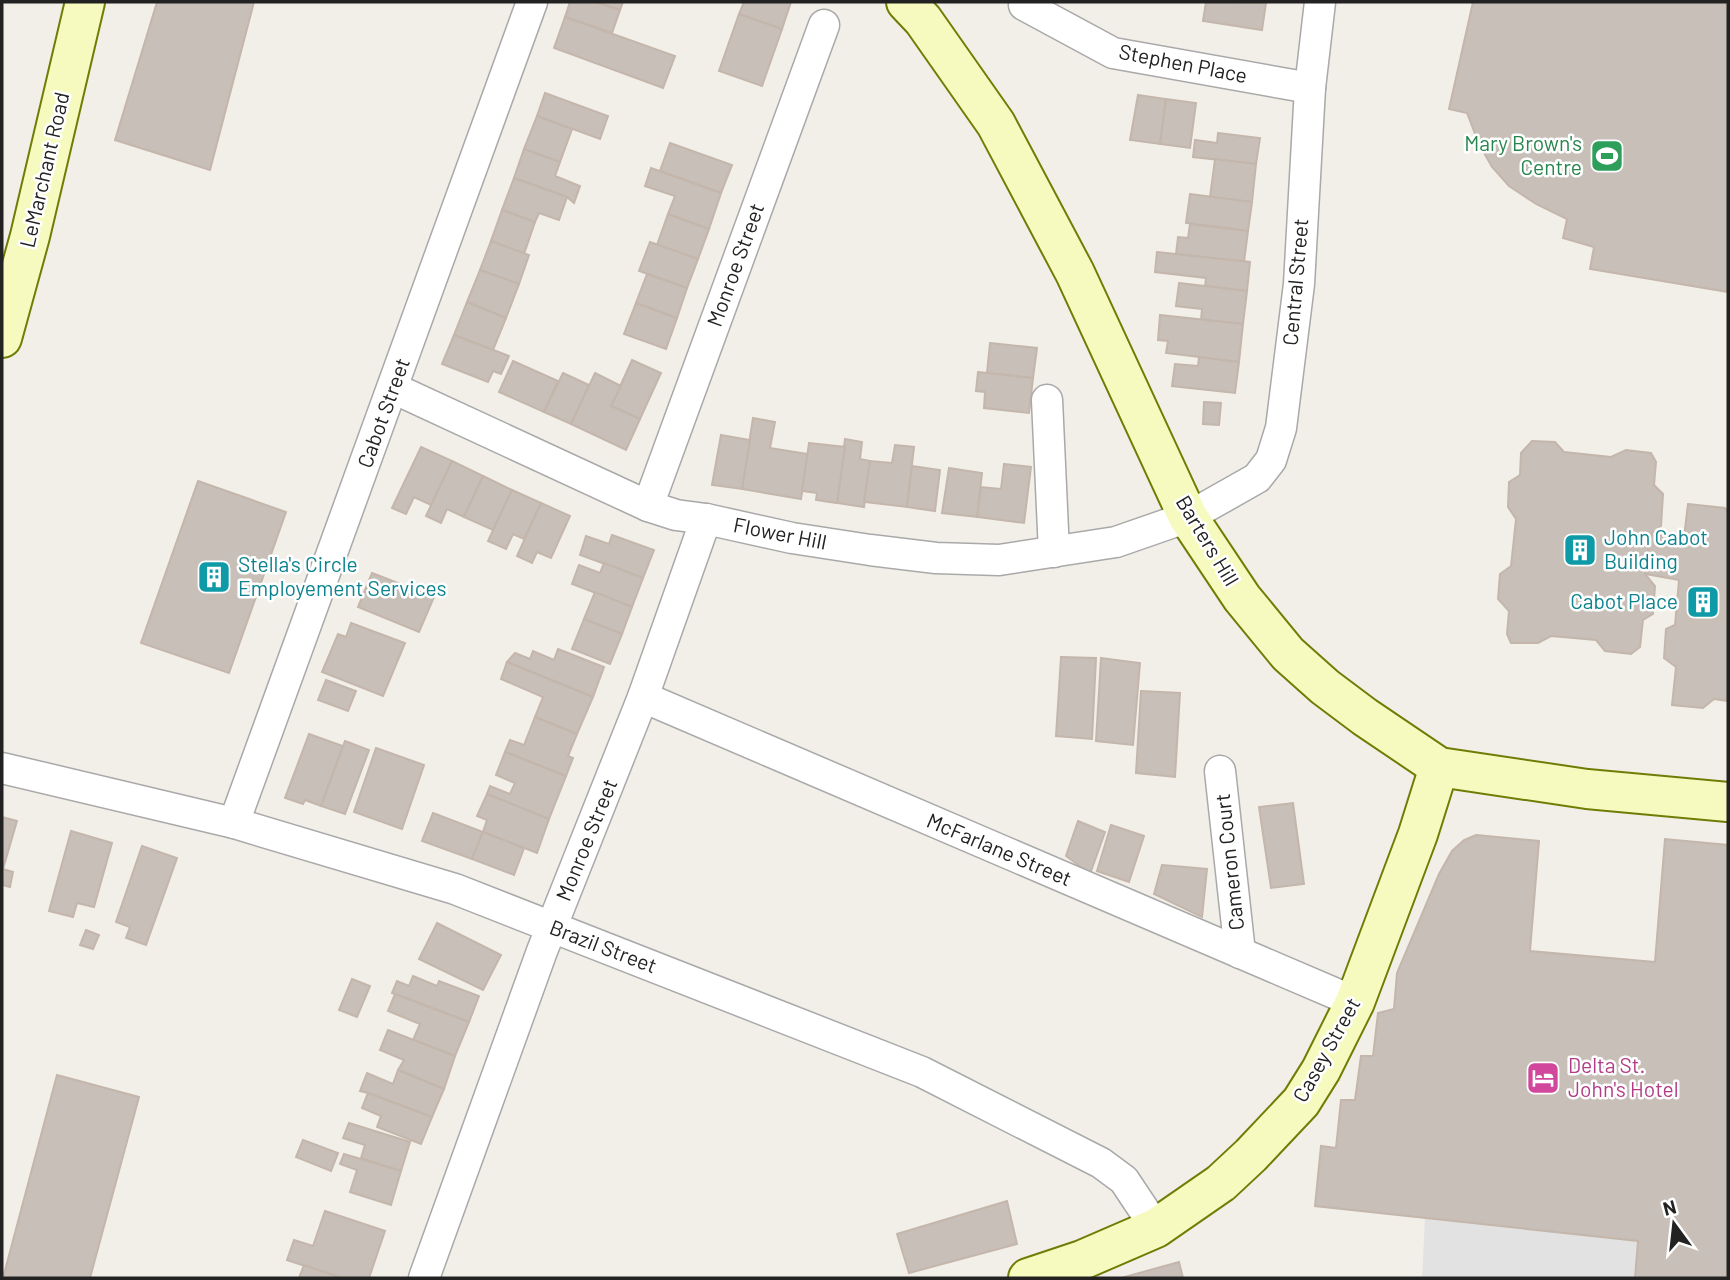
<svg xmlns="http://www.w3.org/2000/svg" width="1730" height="1280" viewBox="0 0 1730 1280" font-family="Barlow,sans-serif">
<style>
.parking{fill:#e2e2e2}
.building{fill:#c7bfb8;stroke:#c4b6ab;stroke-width:2}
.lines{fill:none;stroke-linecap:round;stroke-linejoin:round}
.street-casing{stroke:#a9a9a9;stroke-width:33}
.secondary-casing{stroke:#707d05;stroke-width:42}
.street{stroke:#fff;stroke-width:30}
.secondary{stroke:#f7fabf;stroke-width:38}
.labels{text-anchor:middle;stroke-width:5;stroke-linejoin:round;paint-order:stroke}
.street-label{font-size:21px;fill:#222;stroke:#fff}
.leisure-label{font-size:21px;fill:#27864d;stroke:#fff;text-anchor:end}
.culture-label{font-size:21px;fill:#0d838f;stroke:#fff;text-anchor:start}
.hotel-label{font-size:21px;fill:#b23c85;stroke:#fff;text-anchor:start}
</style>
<rect width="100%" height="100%" fill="#f2efe9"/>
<!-- parking -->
<path class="parking" d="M1425,1218L1638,1241L1635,1278H1422Z"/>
<!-- building -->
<g class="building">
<path d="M157,2H254L210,170L115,140Z"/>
<path d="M570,2H596L620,10L612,33L565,17Z"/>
<path d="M596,2H623L620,10Z"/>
<path d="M744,2H791L782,29L739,14Z"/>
<path d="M1206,2L1266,3L1262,30L1203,21Z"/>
<path d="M1473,2H1728V292L1590,269L1594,247L1563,238L1567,219L1536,204L1509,186L1492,167L1479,144L1467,113L1449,109Z"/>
<path d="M739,14L782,29L762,86L719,71Z"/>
<path d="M565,17L675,56L663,88L554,48Z"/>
<path d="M545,93L608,116L600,139L537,116Z"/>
<path d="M1138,95L1166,99L1160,144L1130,140Z"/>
<path d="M1166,99L1196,103L1190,148L1160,144Z"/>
<path d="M537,116L572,129L560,162L524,149Z"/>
<path d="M1218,133L1260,138L1256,164L1193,157L1195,140L1217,143Z"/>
<path d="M670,143L732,165L721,193L660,171Z"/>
<path d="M524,149L560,162L555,176L580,186L574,203L567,197L514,178Z"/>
<path d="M1215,159L1256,164L1252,202L1210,197Z"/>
<path d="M651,168L721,193L709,229L668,214L675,196L645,186Z"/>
<path d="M514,178L567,197L559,220L539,213L535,222L502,210Z"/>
<path d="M1190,194L1252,202L1248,231L1186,223Z"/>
<path d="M502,210L535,222L524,254L491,241Z"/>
<path d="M668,214L709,229L698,259L657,245Z"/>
<path d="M1190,224L1248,231L1244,262L1176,254L1178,237L1188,238Z"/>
<path d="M491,241L529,255L519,284L480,270Z"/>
<path d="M650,242L698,259L687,288L639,271Z"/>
<path d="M1157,252L1250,262L1247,291L1205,286L1206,278L1155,272Z"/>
<path d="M480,270L519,284L506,318L467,302Z"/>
<path d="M647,274L687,288L677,318L636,303Z"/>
<path d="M1179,283L1247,291L1243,324L1201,320L1202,309L1176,306Z"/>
<path d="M467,302L506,318L493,350L454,335Z"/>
<path d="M636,303L677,318L666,349L624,334Z"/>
<path d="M1160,315L1243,324L1239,362L1166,353L1168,341L1158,340Z"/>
<path d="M454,335L509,356L501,374L493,371L488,382L442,364Z"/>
<path d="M990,343L1037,348L1033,378L987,373Z"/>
<path d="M1199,357L1239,362L1235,393L1172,386L1175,364L1198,366Z"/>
<path d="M632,360L661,373L640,419L611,406Z"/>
<path d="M513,361L558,381L544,412L499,392Z"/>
<path d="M978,372L1033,378L1029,413L984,408L985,392L976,391Z"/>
<path d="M563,373L589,385L571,424L544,412Z"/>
<path d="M595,373L621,386L611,406L640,419L626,450L571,424Z"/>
<path d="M1204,402L1221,403L1219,425L1203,424Z"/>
<path d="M753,418L775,422L770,448L808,454L801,499L742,489Z"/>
<path d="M721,435L750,440L742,489L712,485Z"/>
<path d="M845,439L862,442L860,459L870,461L864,507L837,503Z"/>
<path d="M1532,441L1555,442L1564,452L1611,457L1626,450L1651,453L1656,462L1654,485L1663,494L1661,526L1650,535L1645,574L1655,586L1653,614L1643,620L1640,647L1631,654L1605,651L1596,640L1551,636L1538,643H1511L1507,634L1509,611L1498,599L1500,574L1511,566L1516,519L1508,507L1509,482L1520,475L1521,453Z"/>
<path d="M809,443L845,447L837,503L816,500L817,493L802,491Z"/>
<path d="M895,445L914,447L907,507L864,502L870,461L892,463Z"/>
<path d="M421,447L452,461L431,505L414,497L406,514L392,508Z"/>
<path d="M452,461L483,476L464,517L447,509L441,523L426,516Z"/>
<path d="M1004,464L1031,467L1024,523L977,517L981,487L1001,489Z"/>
<path d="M912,466L940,470L935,511L907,507Z"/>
<path d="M949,468L982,473L977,517L942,513Z"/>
<path d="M483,476L512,490L493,530L464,517Z"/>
<path d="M198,481L286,512L229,673L141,643Z"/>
<path d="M512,490L541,503L524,539L513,534L506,549L488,541Z"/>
<path d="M541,503L570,516L551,558L537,552L532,563L517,556Z"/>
<path d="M1688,504L1725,508L1728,513V701L1714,699L1703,708L1672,705L1676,667L1664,658L1666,629L1675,625L1679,580L1645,574L1650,535L1684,537Z"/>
<path d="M612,535L654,550L643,578L580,555L586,536L609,544Z"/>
<path d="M604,563L643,578L632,607L572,584L579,565L600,573Z"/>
<path d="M372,573L434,597L419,632L358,607Z"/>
<path d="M595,592L632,607L622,634L584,619Z"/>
<path d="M584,619L622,634L610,664L572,649Z"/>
<path d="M351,623L405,643L383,696L322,672L338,634L346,637Z"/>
<path d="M558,649L604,667L593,697L507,662L515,653L530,659L533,651L554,660Z"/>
<path d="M1061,657L1096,658L1092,739L1056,736Z"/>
<path d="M1101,658L1140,663L1133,745L1096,741Z"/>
<path d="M507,662L593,697L577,734L535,717L543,697L501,679Z"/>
<path d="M326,680L356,691L348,711L318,700Z"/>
<path d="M1141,691L1180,693L1175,777L1136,773Z"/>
<path d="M535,717L577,734L568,756L573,758L566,776L505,752L510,740L524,745Z"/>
<path d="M309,734L343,746L321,806L305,800L303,804L285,798Z"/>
<path d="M345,741L369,750L345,814L321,806Z"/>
<path d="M376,748L424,765L402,829L354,812Z"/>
<path d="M505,752L566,776L549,819L487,794L490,786L510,794L515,783L496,775Z"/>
<path d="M487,794L549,819L537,853L483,832L487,820L477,816Z"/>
<path d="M1293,803L1304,884L1271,888L1259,807Z"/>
<path d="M433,813L483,832L472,859L422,841Z"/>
<path d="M2,817L17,821L3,869L13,872L10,887L2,885Z"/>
<path d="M1078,821L1105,832L1090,874L1066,856Z"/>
<path d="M1111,825L1144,836L1129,882L1097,871Z"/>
<path d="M71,831L112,843L94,907L77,903L73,917L49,911Z"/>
<path d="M483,832L524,848L514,875L472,859Z"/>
<path d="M1476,835L1539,841L1530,951L1655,962L1665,839L1728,845V1278H1635L1638,1241L1315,1206L1321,1146L1336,1148L1341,1100H1355L1361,1056H1373L1378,1013L1394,1009L1397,973L1439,874L1452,851L1464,840Z"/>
<path d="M142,846L177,858L146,945L126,938L130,927L116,922Z"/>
<path d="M1162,865L1207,869L1202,917L1154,894Z"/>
<path d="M437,923L501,955L483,990L419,959Z"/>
<path d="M86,930L99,935L93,949L80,945Z"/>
<path d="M413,976L437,986L439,981L479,996L469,1022L392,993L397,981L409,986Z"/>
<path d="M352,979L370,986L357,1017L339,1010Z"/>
<path d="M395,994L469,1022L455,1056L413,1040L420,1024L388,1011Z"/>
<path d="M388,1030L455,1056L444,1089L398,1070L404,1060L380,1050Z"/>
<path d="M398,1070L444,1089L432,1117L368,1093L360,1091L367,1073L393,1084Z"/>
<path d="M57,1075L139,1097L90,1278H3Z"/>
<path d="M368,1093L432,1117L421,1144L377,1127L381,1116L362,1108Z"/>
<path d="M349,1123L410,1142L401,1171L361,1158L365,1145L343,1138Z"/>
<path d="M303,1140L338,1153L331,1171L296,1157Z"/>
<path d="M344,1154L401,1171L391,1205L350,1192L357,1170L340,1164Z"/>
<path d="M1007,1201L1017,1244L909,1273L897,1234Z"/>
<path d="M325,1211L385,1231L369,1278H342L287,1260L294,1240L313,1246Z"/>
<path d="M1179,1262L1183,1278H1121Z"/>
<path d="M304,1265L342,1278H299Z"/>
</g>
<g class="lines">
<defs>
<g id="street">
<path d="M1024,5L1113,53L1310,88"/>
<path d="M393,388L648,506L676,515L706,519L792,538L870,550L936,558L999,560L1116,542L1188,517L1257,478L1271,460L1281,428L1299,284L1310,88L1320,2"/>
<path d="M1047,400L1054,552"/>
<path d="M648,506L824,25"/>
<path d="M643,697L1355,1002"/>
<path d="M2,768L234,823L455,889L922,1072L1101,1163L1124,1180L1156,1228"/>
<path d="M1220,771L1240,953"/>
<path d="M234,823L532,2"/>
<path d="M424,1278L542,951L643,697L706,519"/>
</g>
<g id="secondary">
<path d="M906,2L923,20L996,124L1075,273L1188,517L1242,598L1288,654L1325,687L1365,717L1439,767L1587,789L1728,802"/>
<path d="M2,338L30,236L85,2"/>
<path d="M1028,1278L1082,1260L1156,1228L1221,1183L1251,1155L1301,1102L1321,1070L1355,1002L1418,834L1439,767"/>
</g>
</defs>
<!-- street casing -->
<use href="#street" class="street-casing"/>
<!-- secondary casing -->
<use href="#secondary" class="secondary-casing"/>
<!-- street -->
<use href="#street" class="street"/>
<!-- secondary -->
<use href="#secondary" class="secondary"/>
</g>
<!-- icons -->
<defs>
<symbol id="stadium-square" viewBox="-11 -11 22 22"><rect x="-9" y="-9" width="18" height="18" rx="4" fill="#2e9e5b" stroke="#fff"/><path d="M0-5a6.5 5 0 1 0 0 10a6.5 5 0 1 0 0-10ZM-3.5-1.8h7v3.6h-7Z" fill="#fff"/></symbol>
<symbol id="building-square" viewBox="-11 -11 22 22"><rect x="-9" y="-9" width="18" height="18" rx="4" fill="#0f9aa8" stroke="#fff"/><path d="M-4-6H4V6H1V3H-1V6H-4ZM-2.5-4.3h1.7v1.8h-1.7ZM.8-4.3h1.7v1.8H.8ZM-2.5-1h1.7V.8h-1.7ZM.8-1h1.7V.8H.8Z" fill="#fff"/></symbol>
<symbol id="hotel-square" viewBox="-11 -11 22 22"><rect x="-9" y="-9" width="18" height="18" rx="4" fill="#d1479c" stroke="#fff"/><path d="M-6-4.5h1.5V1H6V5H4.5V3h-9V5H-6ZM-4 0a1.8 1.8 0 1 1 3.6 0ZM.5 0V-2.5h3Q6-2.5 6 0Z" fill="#fff"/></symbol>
</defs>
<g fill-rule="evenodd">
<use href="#stadium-square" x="1588" y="137" width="38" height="38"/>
<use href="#building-square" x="1561" y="531" width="38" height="38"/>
<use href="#building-square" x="195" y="558" width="38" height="38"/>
<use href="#building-square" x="1684" y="583" width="38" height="38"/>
<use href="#hotel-square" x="1524" y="1059" width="38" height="38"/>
</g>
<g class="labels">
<!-- street labels -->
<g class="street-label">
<text transform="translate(1183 64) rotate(11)" y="7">Stephen Place</text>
<text transform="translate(45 170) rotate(-77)" y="7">LeMarchant Road</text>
<text transform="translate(736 265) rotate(-70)" y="7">Monroe Street</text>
<text transform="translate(1296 282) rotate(-85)" y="7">Central Street</text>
<text transform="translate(384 413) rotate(-70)" y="7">Cabot Street</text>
<text transform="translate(780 534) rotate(11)" y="7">Flower Hill</text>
<text transform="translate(1207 541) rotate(59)" y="7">Barters Hill</text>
<text transform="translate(587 840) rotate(-68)" y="7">Monroe Street</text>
<text transform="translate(999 850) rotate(23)" y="7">McFarlane Street</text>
<text transform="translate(1230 862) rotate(-96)" y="7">Cameron Court</text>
<text transform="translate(603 947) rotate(21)" y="7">Brazil Street</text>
<text transform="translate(1327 1050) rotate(-61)" y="7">Casey Street</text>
</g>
<!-- leisure labels -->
<g class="leisure-label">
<text x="1582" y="151">Mary Brown's<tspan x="1582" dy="24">Centre</tspan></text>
</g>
<!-- culture labels -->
<g class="culture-label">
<text x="1604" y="545">John Cabot<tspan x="1604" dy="24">Building</tspan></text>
<text x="238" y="572">Stella's Circle<tspan x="238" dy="24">Employement Services</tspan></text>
<text x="1678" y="609" text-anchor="end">Cabot Place</text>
</g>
<!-- hotel labels -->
<g class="hotel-label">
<text x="1568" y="1073">Delta St.<tspan x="1568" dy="24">John's Hotel</tspan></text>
</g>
</g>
<!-- border -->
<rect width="1730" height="1280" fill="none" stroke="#222222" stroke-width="7"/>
<!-- north arrow -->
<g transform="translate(1674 1224) rotate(345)" stroke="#ffffff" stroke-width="5" paint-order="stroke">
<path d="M0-5L12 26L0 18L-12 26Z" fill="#222222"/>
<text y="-10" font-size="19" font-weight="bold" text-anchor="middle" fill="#222222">N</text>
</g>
</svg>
